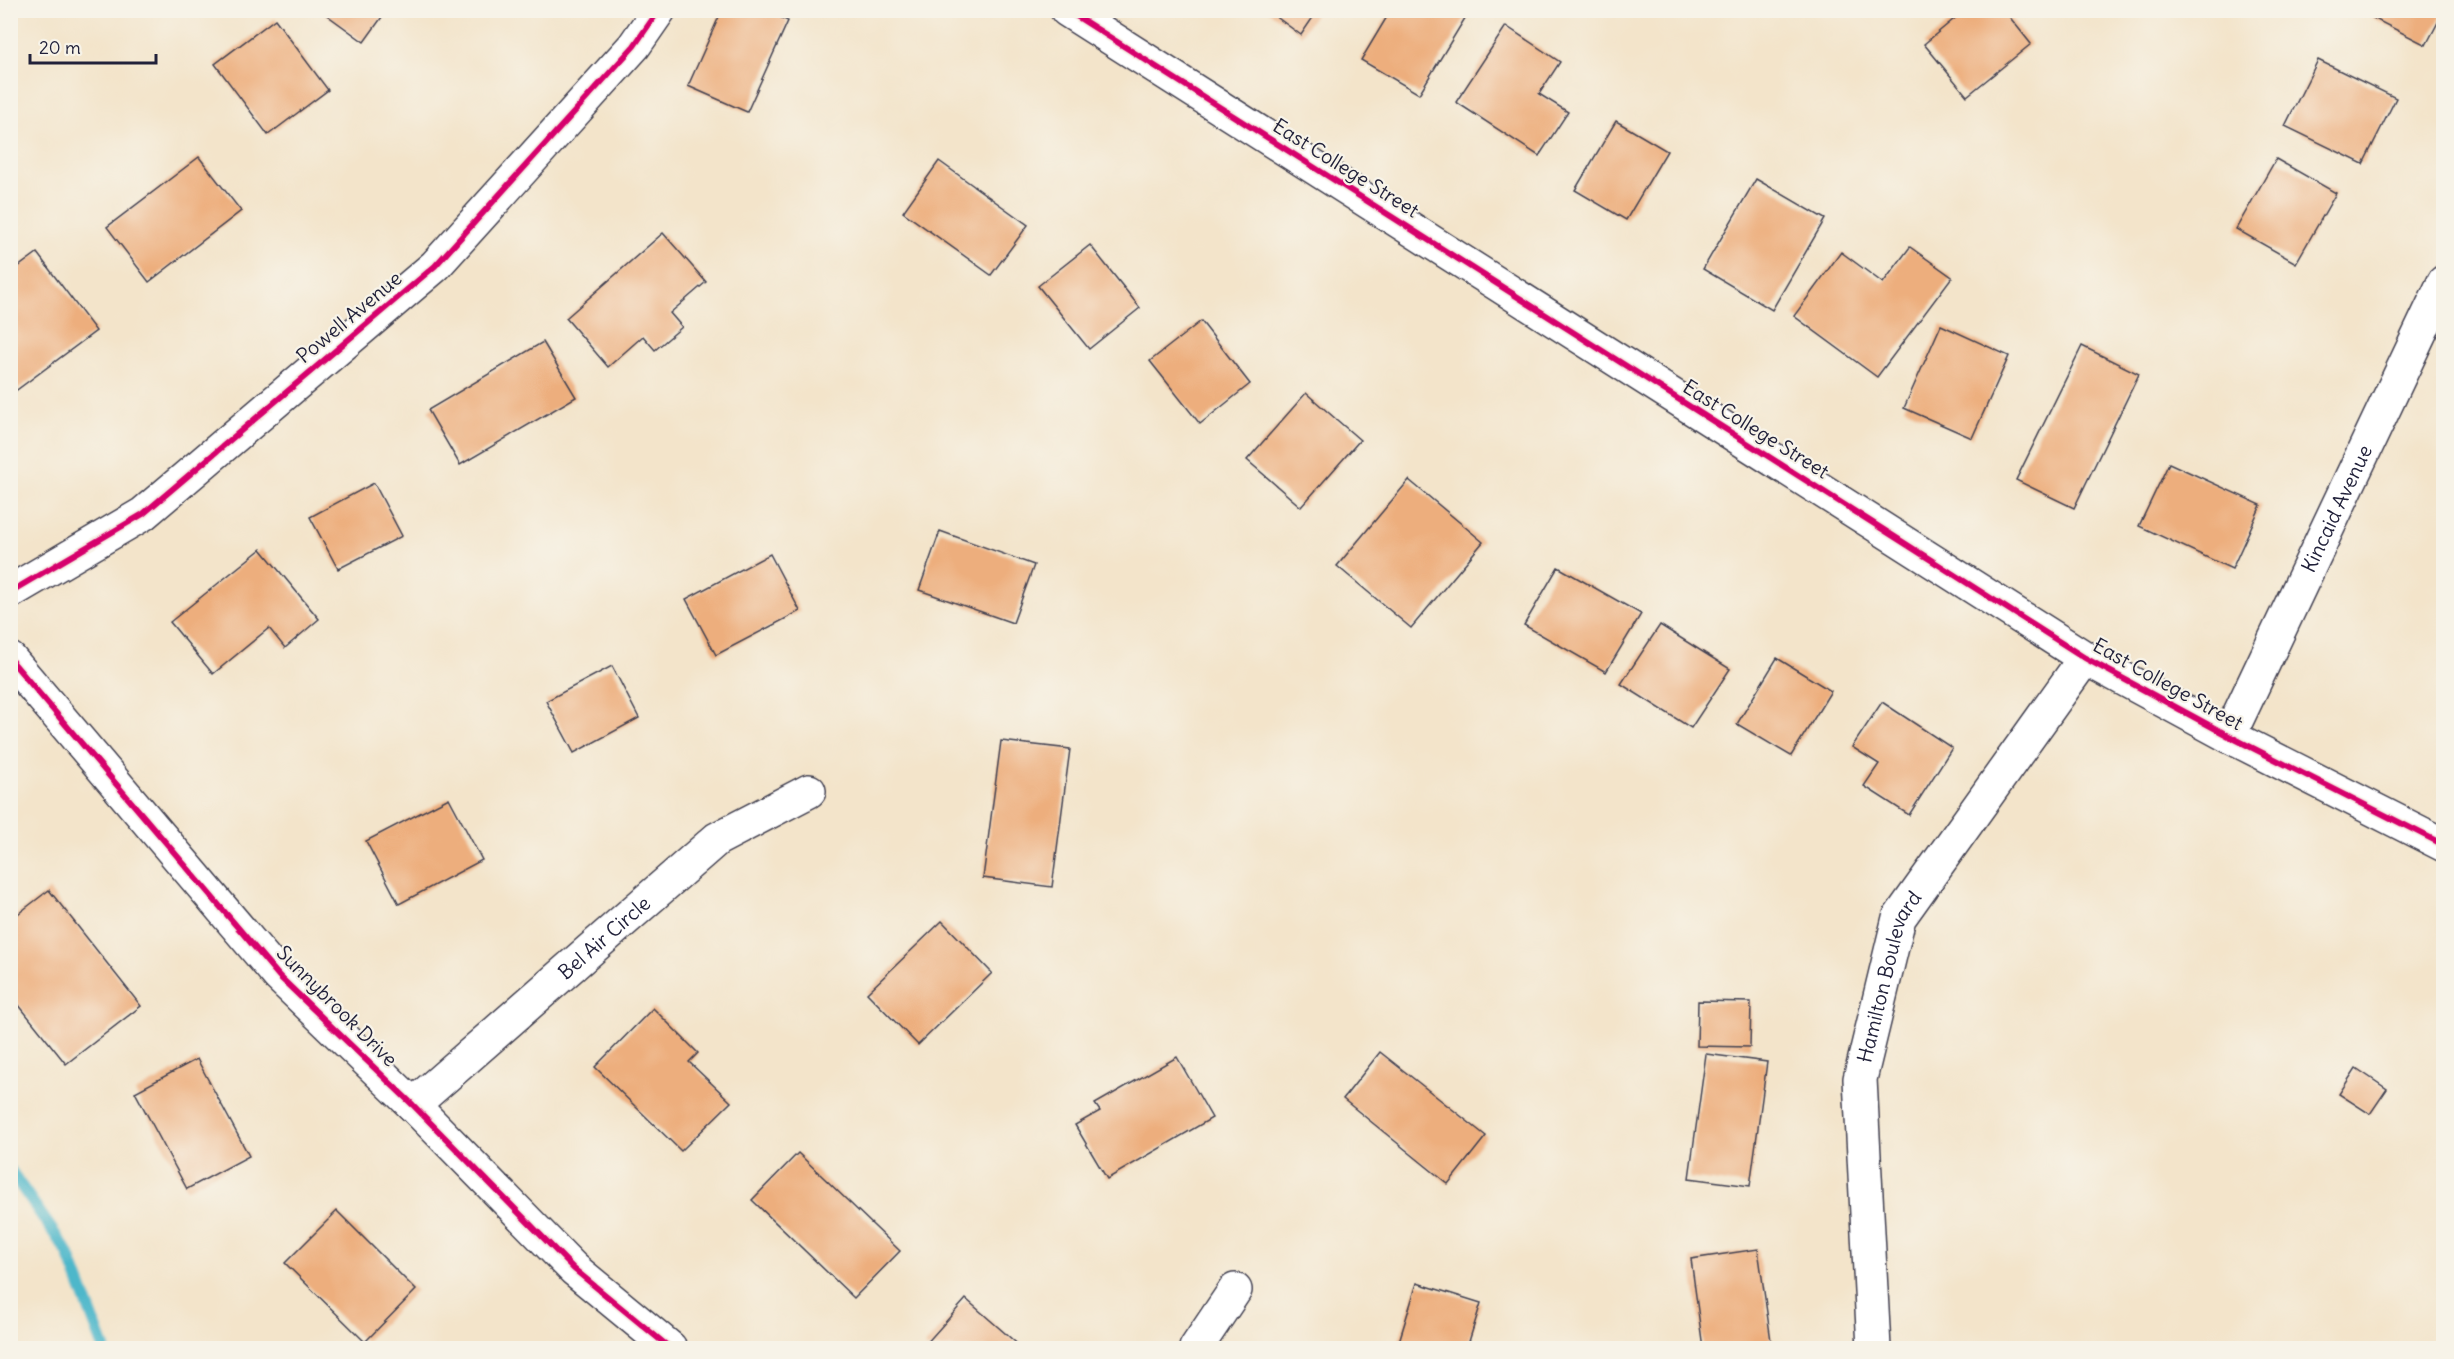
<svg xmlns="http://www.w3.org/2000/svg" width="2454" height="1359" viewBox="0 0 2454 1359" font-family="Delius,sans-serif">
<style>
.lines{fill:none;stroke-linecap:round;stroke-linejoin:round}
.stream{stroke:#4db7ca;stroke-width:12}
.building{fill:#edae7d}
.minor-casing{stroke:#413f50;stroke-width:36}
.tertiary-casing{stroke:#413f50;stroke-width:36}
.minor{stroke:#fff;stroke-width:33}
.tertiary{stroke:#fff;stroke-width:33}
.cycleway-casing{stroke:#f7f3e8;stroke-width:10}
.cycleway{stroke:#d6006c;stroke-width:6}
.labels{text-anchor:middle;stroke-width:4.5;stroke-linejoin:round;paint-order:stroke}
.street-label{font-size:20px;fill:#22223b;stroke:#f7f3e8}
</style>
<rect width="100%" height="100%" fill="#f7f3e8"/>
<filter id="ink" filterUnits="userSpaceOnUse"><feTurbulence type="fractalNoise" baseFrequency=".0167" numOctaves="2"/><feDisplacementMap in="SourceGraphic" scale="12" xChannelSelector="R" yChannelSelector="G"/><feConvolveMatrix kernelMatrix="1 2 1 2 8 2 1 2 1" color-interpolation-filters="sRGB"/></filter>
<filter id="wash" filterUnits="userSpaceOnUse"><feTurbulence type="fractalNoise" baseFrequency=".008" numOctaves="4" result="noise"/><feDisplacementMap in="SourceGraphic" scale="24" xChannelSelector="R" yChannelSelector="G"/><feGaussianBlur stdDeviation="1.35" result="paint"/><feColorMatrix in="noise" values="0 0 0 0 0 0 0 0 0 0 0 0 0 0 0 0 0 1.4 0 .05"/><feComposite in="paint" operator="in"/></filter>
<g filter="url(#wash)">
<rect width="100%" height="100%" fill="#f3e4ca"/>
<g class="lines">
<!-- stream -->
<path class="stream" d="M10,1170L68,1253L104,1348"/>
</g>
<g id="blocks">
<!-- building -->
<g class="building">
<path d="M320,10H387L364,42Z"/>
<path d="M722,10H765L788,21L747,112L688,86Z"/>
<path d="M1267,10H1318L1301,35Z"/>
<path d="M1391,10H1470L1419,94L1361,60Z"/>
<path d="M1965,10H2004L2031,44L1967,96L1924,44Z"/>
<path d="M2367,10H2444V11L2426,45L2365,14Z"/>
<path d="M275,19L328,90L268,135L215,64Z"/>
<path d="M1506,26L1560,62L1539,94L1568,112L1539,156L1456,102Z"/>
<path d="M2318,60L2396,98L2363,164L2285,126Z"/>
<path d="M1616,121L1667,151L1626,220L1575,190Z"/>
<path d="M199,157L241,211L149,282L107,227Z"/>
<path d="M2276,159L2336,193L2296,263L2236,229Z"/>
<path d="M939,161L1028,225L991,275L903,212Z"/>
<path d="M1756,179L1825,219L1772,310L1703,269Z"/>
<path d="M663,233L706,282L670,313L682,327L655,350L643,336L608,367L566,318Z"/>
<path d="M1090,245L1140,308L1089,349L1038,286Z"/>
<path d="M1910,247L1952,277L1877,377L1794,316L1841,252L1883,283Z"/>
<path d="M37,253L96,331L10,395V312L14,309L10,305V273Z"/>
<path d="M1201,321L1250,384L1200,424L1150,361Z"/>
<path d="M1941,325L2009,356L1972,438L1904,408Z"/>
<path d="M543,342L576,397L460,465L428,410Z"/>
<path d="M2082,346L2139,374L2074,508L2016,480Z"/>
<path d="M1306,393L1360,440L1301,507L1247,460Z"/>
<path d="M2169,463L2261,505L2232,569L2139,526Z"/>
<path d="M1409,480L1483,542L1411,628L1337,566Z"/>
<path d="M374,483L402,536L338,569L310,517Z"/>
<path d="M940,531L1034,565L1013,623L919,590Z"/>
<path d="M261,549L319,619L285,648L269,628L213,674L170,622Z"/>
<path d="M770,554L800,611L716,655L686,599Z"/>
<path d="M1558,567L1641,614L1606,672L1524,625Z"/>
<path d="M1660,625L1730,669L1691,728L1621,684Z"/>
<path d="M1777,658L1831,691L1791,756L1737,724Z"/>
<path d="M612,666L639,718L574,753L546,701Z"/>
<path d="M1882,702L1952,748L1909,815L1864,786L1879,764L1852,747Z"/>
<path d="M1001,741L1070,749L1052,887L983,878Z"/>
<path d="M449,798L482,860L399,904L366,841Z"/>
<path d="M49,890L141,1006L66,1064L10,994V920Z"/>
<path d="M942,921L992,973L918,1045L867,993Z"/>
<path d="M1698,1001L1751,1002L1750,1047L1697,1046Z"/>
<path d="M653,1008L698,1053L689,1062L731,1102L681,1151L595,1067Z"/>
<path d="M1380,1052L1486,1136L1448,1184L1343,1099Z"/>
<path d="M1706,1054L1767,1062L1750,1186L1689,1178Z"/>
<path d="M1177,1057L1212,1118L1107,1179L1075,1125L1100,1111L1095,1104Z"/>
<path d="M197,1059L249,1156L187,1189L135,1092Z"/>
<path d="M2356,1068L2387,1089L2370,1114L2339,1094Z"/>
<path d="M798,1153L900,1251L854,1298L752,1200Z"/>
<path d="M337,1211L416,1290L365,1342L285,1263Z"/>
<path d="M1758,1249L1772,1348H1703L1691,1259Z"/>
<path d="M1417,1283L1481,1303L1467,1348H1397Z"/>
<path d="M966,1299L1022,1348H927L924,1346Z"/>
</g>
</g>
</g>
<g filter="url(#ink)">
<use href="#blocks" fill-opacity="0" stroke="#413f50" stroke-width="1.5"/>
<g class="lines">
<defs>
<g id="minor">
<path d="M1067,10L2085,658"/>
<path d="M10,592L143,514L435,266L634,46L659,10"/>
<path d="M10,659L279,976L413,1105L574,1269L670,1348"/>
<path d="M2229,736L2444,845"/>
<path id="s1" d="M413,1105L717,839L809,791"/>
<path d="M1196,1348L1235,1290"/>
</g>
<g id="tertiary">
<path id="s2" d="M1874,1348L1860,1079L1899,918L2085,658L2229,736L2444,282"/>
</g>
</defs>
<!-- minor casing -->
<use href="#minor" class="minor-casing"/>
<!-- tertiary casing -->
<use href="#tertiary" class="tertiary-casing"/>
<!-- minor -->
<use href="#minor" class="minor"/>
<!-- tertiary -->
<use href="#tertiary" class="tertiary"/>
<defs>
<g id="cycleway">
<path d="M1067,10L2085,658L2229,736L2444,845"/>
<path d="M10,592L143,514L435,266L634,46L659,10"/>
<path d="M10,659L279,976L413,1105L574,1269L670,1348"/>
</g>
</defs>
<!-- cycleway casing -->
<use href="#cycleway" class="cycleway-casing"/>
<!-- cycleway -->
<use href="#cycleway" class="cycleway"/>
</g>
</g>
<g class="labels">
<!-- street labels -->
<g class="street-label">
<text transform="translate(1346 168) rotate(32)" y="7">East College Street</text>
<text transform="translate(349 317) rotate(-40)" y="7">Powell Avenue</text>
<text transform="translate(1756 429) rotate(32)" y="7">East College Street</text>
<text dy="7" stroke="none"><textPath href="#s2" startOffset="1170">Kincaid Avenue</textPath></text>
<text transform="translate(2168 684) rotate(29)" y="7">East College Street</text>
<text dy="7" stroke="none"><textPath href="#s1" startOffset="254">Bel Air Circle</textPath></text>
<text dy="7" stroke="none"><textPath href="#s2" startOffset="376">Hamilton Boulevard</textPath></text>
<text transform="translate(337 1006) rotate(45)" y="7">Sunnybrook Drive</text>
</g>
</g>
<!-- margin -->
<rect width="2454" height="1359" fill="none" stroke="#f7f3e8" stroke-width="36"/>
<!-- scale -->
<path d="M30 54v9h126v-9" fill="none" stroke="#22223b" stroke-width="3"/>
<text x="39" y="54" font-size="18" fill="#22223b" stroke="#f7f3e8" stroke-width="4.5" paint-order="stroke">20 m</text>
</svg>
